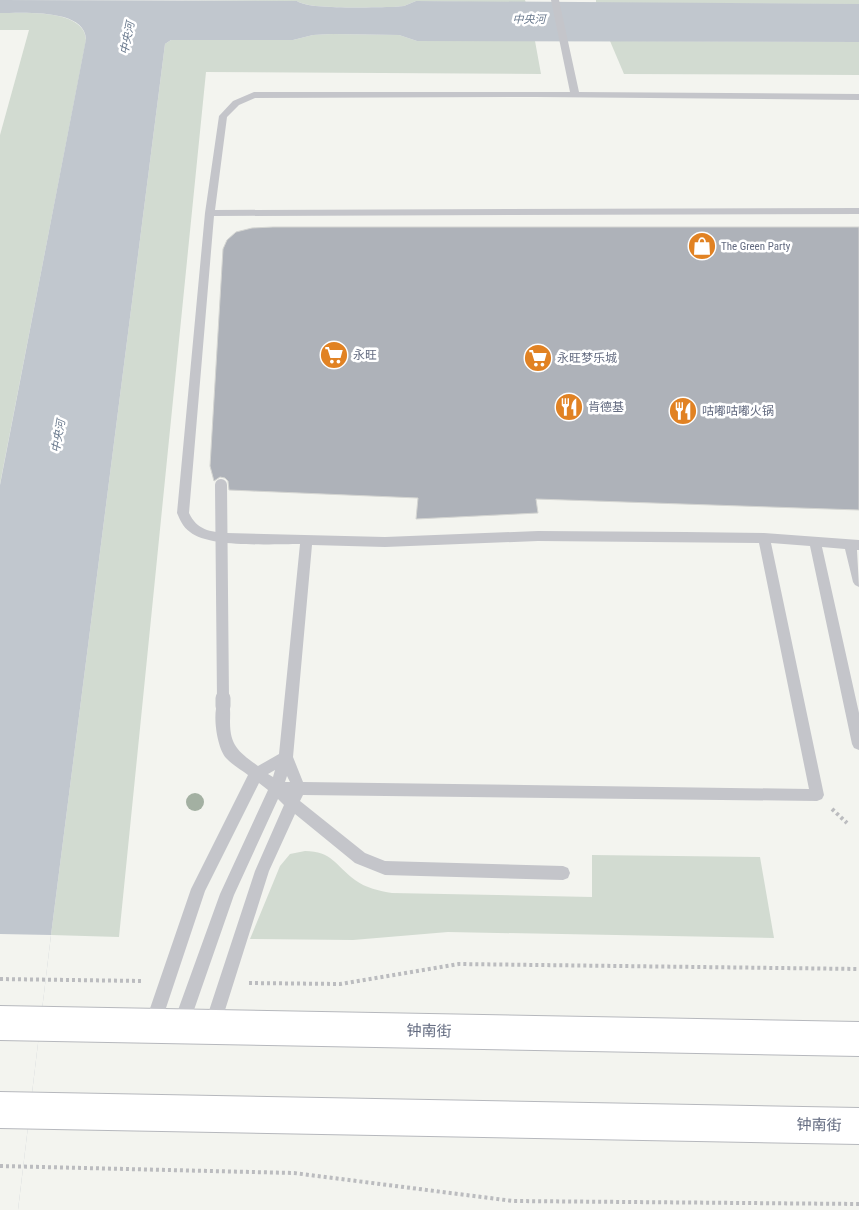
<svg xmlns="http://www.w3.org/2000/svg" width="859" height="1210" viewBox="0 0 859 1210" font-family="'Roboto Condensed','Noto Sans SC',sans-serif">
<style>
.green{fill:#d2dbd1}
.water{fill:#c1c7ce}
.pier{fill:#f3f4ef}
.building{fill:#aeb2b9;stroke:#d4d5d2}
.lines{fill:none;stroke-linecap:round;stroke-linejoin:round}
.primary-casing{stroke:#b6b8bd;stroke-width:2}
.path{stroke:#bbbcbf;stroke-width:4;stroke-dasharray:3 3;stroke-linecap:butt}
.lane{fill:#c4c5ca;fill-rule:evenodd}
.primary{fill:#fff;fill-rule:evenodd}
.lane-bridge-far1{stroke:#c4c5ca;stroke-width:12}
.lane-bridge{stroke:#c4c5ca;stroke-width:15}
.tree{fill:#a3b0a2}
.labels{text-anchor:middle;stroke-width:5;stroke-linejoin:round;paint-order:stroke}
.far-water-label{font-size:11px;font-style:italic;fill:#68788c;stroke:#fff}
.far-poi-label{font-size:11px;fill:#636b80;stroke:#fff;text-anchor:start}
.poi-label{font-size:12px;fill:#636b80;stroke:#fff;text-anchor:start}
.near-street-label{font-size:15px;fill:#636b80;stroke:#fff}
</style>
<rect width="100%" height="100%" fill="#f3f4ef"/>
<!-- green -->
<g class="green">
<path d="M180,0H525L526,3L416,1L404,6L393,7C375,7 309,10 297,1Z"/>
<path d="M596,0H859V4L596,3Z"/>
<path d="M0,13C21,13 85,8 86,40L0,484V135L29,30H0Z"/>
<path d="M332,34L399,35L417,41H535L541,74L206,72L119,937L51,935L165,44L171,40H293L313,35Z"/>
<path d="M610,41L859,42V75L624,74Z"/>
<path d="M305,851C332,851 335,865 355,880C366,888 379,891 392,893L592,897V855L760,857L774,938L448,932L353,940L250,939L280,866L290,854Z"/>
</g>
<!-- water -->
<path class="water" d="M0,0L297,1C308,10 375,7 393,7L404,6L416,1L859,4V42L417,41L399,35L332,34L313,35L293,40H171L165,44L51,935L18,1210H0V485L86,39C85,8 21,13 0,13Z"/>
<!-- pier -->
<path class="pier" d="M0,934L51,935L18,1210H0Z"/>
<!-- building -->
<path class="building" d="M273,227H859V510L536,499L538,513L416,519L418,498L229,490L228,481L225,478L220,477L214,481L210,466L223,249L227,240L236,232L252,228Z"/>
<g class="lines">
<defs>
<g id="primary">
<path d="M0,1006L859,1022V1056L0,1040Z"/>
<path d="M0,1092L859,1108V1144L0,1128Z"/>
</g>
</defs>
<!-- primary casing -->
<use href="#primary" class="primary-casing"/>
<!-- path -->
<g class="path">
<path d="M832,809L847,823"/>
<path d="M0,979L143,981"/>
<path d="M249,983L340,984L459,964L859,969"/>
<path d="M0,1166L294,1173L513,1201L859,1204"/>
</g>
<!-- lane -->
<path class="lane" d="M551,0H559L579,92L859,94V100L536,97L255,98L239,105L227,117L215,210L859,208V214L214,216L189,513C197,530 210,532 227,533L385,537L538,531L685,532L764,533L859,540V550H857L859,587L855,585L853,582L845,549L822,547L859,713V750L854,748L852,744L810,546L771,543L824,795L822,799L817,801L303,795L300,801L365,853L385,861L563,866L568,868L570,873L568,878L563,880L385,875L355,863L295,814L269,871L220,1026L218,1032L212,1034L206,1032L204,1026L255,871L284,805L278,799L234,895L187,1030L181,1032L175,1030L173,1024L220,894L268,790L259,783L205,891L158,1032L152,1034L146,1032L144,1026L191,889L248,775C242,770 232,765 226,758C217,748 212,714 218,702L223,700L228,702C231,708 230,715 230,722C230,746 239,752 258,766L279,754L300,544C273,544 209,548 190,532C183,527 180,520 177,513L205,213L219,116L233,101L254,92H570ZM538,541L759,543L809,789L303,782L293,757L312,545L385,547ZM275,770L273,777L268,774ZM287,776L290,782H285Z"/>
<!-- primary -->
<use href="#primary" class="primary"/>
<!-- lane-bridge-far1 -->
<path class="lane-bridge-far1" d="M221,485L223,699"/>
<!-- lane-bridge -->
<path class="lane-bridge" d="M223,698V706"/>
</g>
<!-- trees -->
<circle class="tree" cx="195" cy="802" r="9"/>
<!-- icons -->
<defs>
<symbol id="shop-disc" viewBox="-11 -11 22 22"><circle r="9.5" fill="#e18223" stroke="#fff"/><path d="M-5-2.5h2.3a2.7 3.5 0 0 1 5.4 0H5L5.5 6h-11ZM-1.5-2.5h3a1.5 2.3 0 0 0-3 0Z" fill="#fff"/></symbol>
<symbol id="supermarket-disc" viewBox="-11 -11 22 22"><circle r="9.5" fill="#e18223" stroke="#fff"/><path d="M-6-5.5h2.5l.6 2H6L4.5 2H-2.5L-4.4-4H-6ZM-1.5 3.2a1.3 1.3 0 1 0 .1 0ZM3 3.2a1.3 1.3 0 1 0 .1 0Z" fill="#fff"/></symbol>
<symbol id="restaurant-disc" viewBox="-11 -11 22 22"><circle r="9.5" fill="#e18223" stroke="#fff"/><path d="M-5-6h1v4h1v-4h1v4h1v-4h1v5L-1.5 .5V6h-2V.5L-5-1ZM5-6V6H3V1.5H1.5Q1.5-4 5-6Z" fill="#fff"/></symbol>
</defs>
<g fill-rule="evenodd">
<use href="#shop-disc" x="686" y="230" width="32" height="32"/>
<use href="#supermarket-disc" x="318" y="339" width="32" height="32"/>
<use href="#supermarket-disc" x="522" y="342" width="32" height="32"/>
<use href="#restaurant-disc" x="553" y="391" width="32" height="32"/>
<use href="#restaurant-disc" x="667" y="395" width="32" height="32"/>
</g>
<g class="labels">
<!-- far-water labels -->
<g class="far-water-label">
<text x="529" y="23">中央河</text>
<text transform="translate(127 38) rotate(-78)" y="4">中央河</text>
<text transform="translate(58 436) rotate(-80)" y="4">中央河</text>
</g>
<!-- far-poi labels -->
<g class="far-poi-label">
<text x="721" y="250">The Green Party</text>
</g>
<!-- poi labels -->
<g class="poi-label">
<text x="353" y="359">永旺</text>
<text x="557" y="362">永旺梦乐城</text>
<text x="588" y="411">肯德基</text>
<text x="702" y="415">咕嘟咕嘟火锅</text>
</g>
<!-- near-street labels -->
<g class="near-street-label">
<text transform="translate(429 1031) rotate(1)" y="5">钟南街</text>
<text transform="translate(819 1125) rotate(1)" y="5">钟南街</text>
</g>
</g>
</svg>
